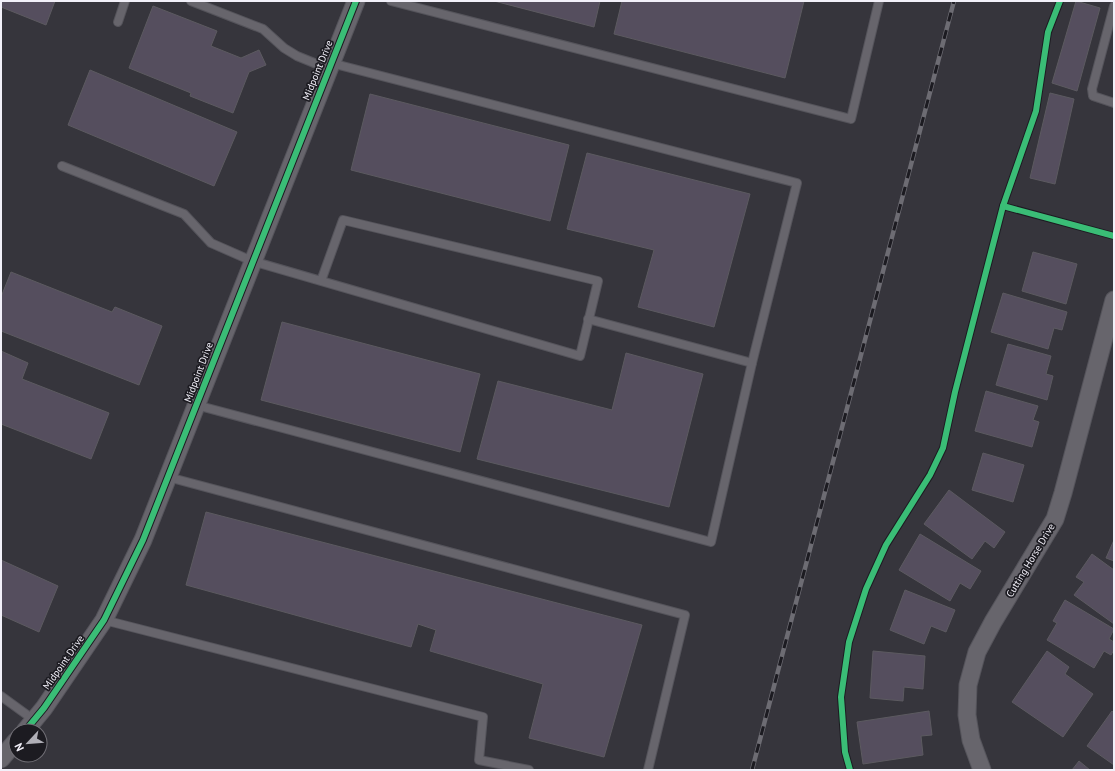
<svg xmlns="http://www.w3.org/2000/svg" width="1115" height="771" viewBox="0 0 1115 771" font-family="'PT Sans',sans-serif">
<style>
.building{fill:#554e5e;stroke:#5c5a60}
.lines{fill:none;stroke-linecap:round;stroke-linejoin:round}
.service-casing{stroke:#55545b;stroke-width:10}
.minor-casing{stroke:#55545b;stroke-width:19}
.service{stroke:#67656c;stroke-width:8}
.minor{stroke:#67656c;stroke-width:17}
.rail-casing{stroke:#6d6c73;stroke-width:4.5}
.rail{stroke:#1c1b21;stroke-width:3;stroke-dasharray:9;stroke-linecap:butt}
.cycleway-casing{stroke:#1c1b21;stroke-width:8}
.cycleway{stroke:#3abd76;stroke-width:6}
.labels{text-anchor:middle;stroke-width:3.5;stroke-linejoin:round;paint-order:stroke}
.street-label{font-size:10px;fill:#f2f0f9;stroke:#1c1b21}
</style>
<rect width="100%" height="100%" fill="#36353c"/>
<!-- building -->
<g class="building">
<path d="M1,1H55L46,25L1,7Z"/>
<path d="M494,1H600L594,27Z"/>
<path d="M622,1H804L785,78L614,34Z"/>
<path d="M1076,1L1100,8L1077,91L1052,83Z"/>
<path d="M153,6L217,31L211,46L241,58L259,50L266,65L249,72L233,113L190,96L191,93L129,68Z"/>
<path d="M90,70L237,132L214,186L68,125Z"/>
<path d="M1050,93L1074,99L1055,184L1030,178Z"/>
<path d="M370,94L569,145L550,221L351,170Z"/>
<path d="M587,153L750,194L714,327L638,307L654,250L567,229Z"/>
<path d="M1033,252L1077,264L1066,304L1022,291Z"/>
<path d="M11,272L112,312L115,307L162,326L139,385L1,331V297Z"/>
<path d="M1003,293L1067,312L1062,330L1054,328L1048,349L991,332Z"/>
<path d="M282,322L480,374L460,452L261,400Z"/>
<path d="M1008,344L1051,356L1046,374L1053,376L1047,400L996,385Z"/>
<path d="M1,351L28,363L22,379L109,413L91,459L1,424Z"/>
<path d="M626,353L703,374L669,507L477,459L498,381L612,410Z"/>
<path d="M986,391L1038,406L1033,420L1039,422L1032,447L975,431Z"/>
<path d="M983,453L1024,465L1013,502L972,490Z"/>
<path d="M949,490L1005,532L994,548L985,541L972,559L924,524Z"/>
<path d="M206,512L642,625L604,757L529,738L543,684L430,651L436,630L418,624L411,647L186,585Z"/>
<path d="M920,534L981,571L970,589L960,583L950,601L899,570Z"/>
<path d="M1114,540V561L1106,558Z"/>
<path d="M1092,554L1114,570V624L1074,595L1084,582L1076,577Z"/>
<path d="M1,560L58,586L39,632L1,615Z"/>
<path d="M905,590L955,610L946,632L931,626L924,644L890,630Z"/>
<path d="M1065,600L1114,629L1109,639L1114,642V650L1111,655L1104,651L1094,668L1047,640L1057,623L1053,621Z"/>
<path d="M873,651L925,656L923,689L904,687L903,701L870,698Z"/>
<path d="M1047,651L1069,667L1065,674L1093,694L1063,737L1012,702Z"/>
<path d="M929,711L932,735L921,736L923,755L863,764L857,722Z"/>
<path d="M1112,711L1114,713V765L1087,746Z"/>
<path d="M1079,761L1090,770H1072Z"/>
</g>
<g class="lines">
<defs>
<g id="service">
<path d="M191,1L263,29L284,48L297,56L329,69"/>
<path d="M391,1L851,119L879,1"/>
<path d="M1114,6L1092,89L1093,96L1114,103"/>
<path d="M118,22L125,1"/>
<path d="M62,166L184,214L211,243L252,261L580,356L598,281L343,220L321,281"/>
<path d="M588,319L752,363"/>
<path d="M196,405L711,542L752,363L797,183L331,63"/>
<path d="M168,477L685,615L648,770"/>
<path d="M104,620L483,717L479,760L529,770"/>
<path d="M1,696L34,720"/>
</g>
<g id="minor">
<path d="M25,731L44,708L104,620L143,540L356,1"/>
<path d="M1,759L16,741"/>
<path d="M982,770L971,740L967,715L968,685L977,652L993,622L1055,519L1063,493L1114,300"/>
</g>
</defs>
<!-- service casing -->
<use href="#service" class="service-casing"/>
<!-- minor casing -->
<use href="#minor" class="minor-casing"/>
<!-- service -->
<use href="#service" class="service"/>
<!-- minor -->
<use href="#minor" class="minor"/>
<defs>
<path id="rail" d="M752,770L954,1"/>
</defs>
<!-- rail casing -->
<use href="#rail" class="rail-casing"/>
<!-- rail -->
<use href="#rail" class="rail"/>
<defs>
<g id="cycleway">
<path d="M1003,206L1114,236"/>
<path d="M25,731L44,708L104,620L143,540L356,1"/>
<path d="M850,770L845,752L841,697L849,642L866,589L886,545L930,475L943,448L955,392L1003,206L1036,111L1048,32L1060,1"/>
</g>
</defs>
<!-- cycleway casing -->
<use href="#cycleway" class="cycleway-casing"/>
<!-- cycleway -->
<use href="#cycleway" class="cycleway"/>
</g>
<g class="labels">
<!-- street labels -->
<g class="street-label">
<text transform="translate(317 70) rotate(-68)" y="4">Midpoint Drive</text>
<text transform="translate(198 372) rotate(-69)" y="4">Midpoint Drive</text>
<text transform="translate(1030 560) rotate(-59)" y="4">Cutting Horse Drive</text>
<text transform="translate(63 662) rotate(-55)" y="4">Midpoint Drive</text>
</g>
</g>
<!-- border -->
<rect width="1115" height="771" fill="none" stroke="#f2f0f9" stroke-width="4"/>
<!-- north arrow -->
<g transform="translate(28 743) rotate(244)"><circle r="19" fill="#1c1b21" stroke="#727077"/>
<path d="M0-3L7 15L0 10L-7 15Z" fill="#b0afb7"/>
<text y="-6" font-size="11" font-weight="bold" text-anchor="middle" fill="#f2f0f9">N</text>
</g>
</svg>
